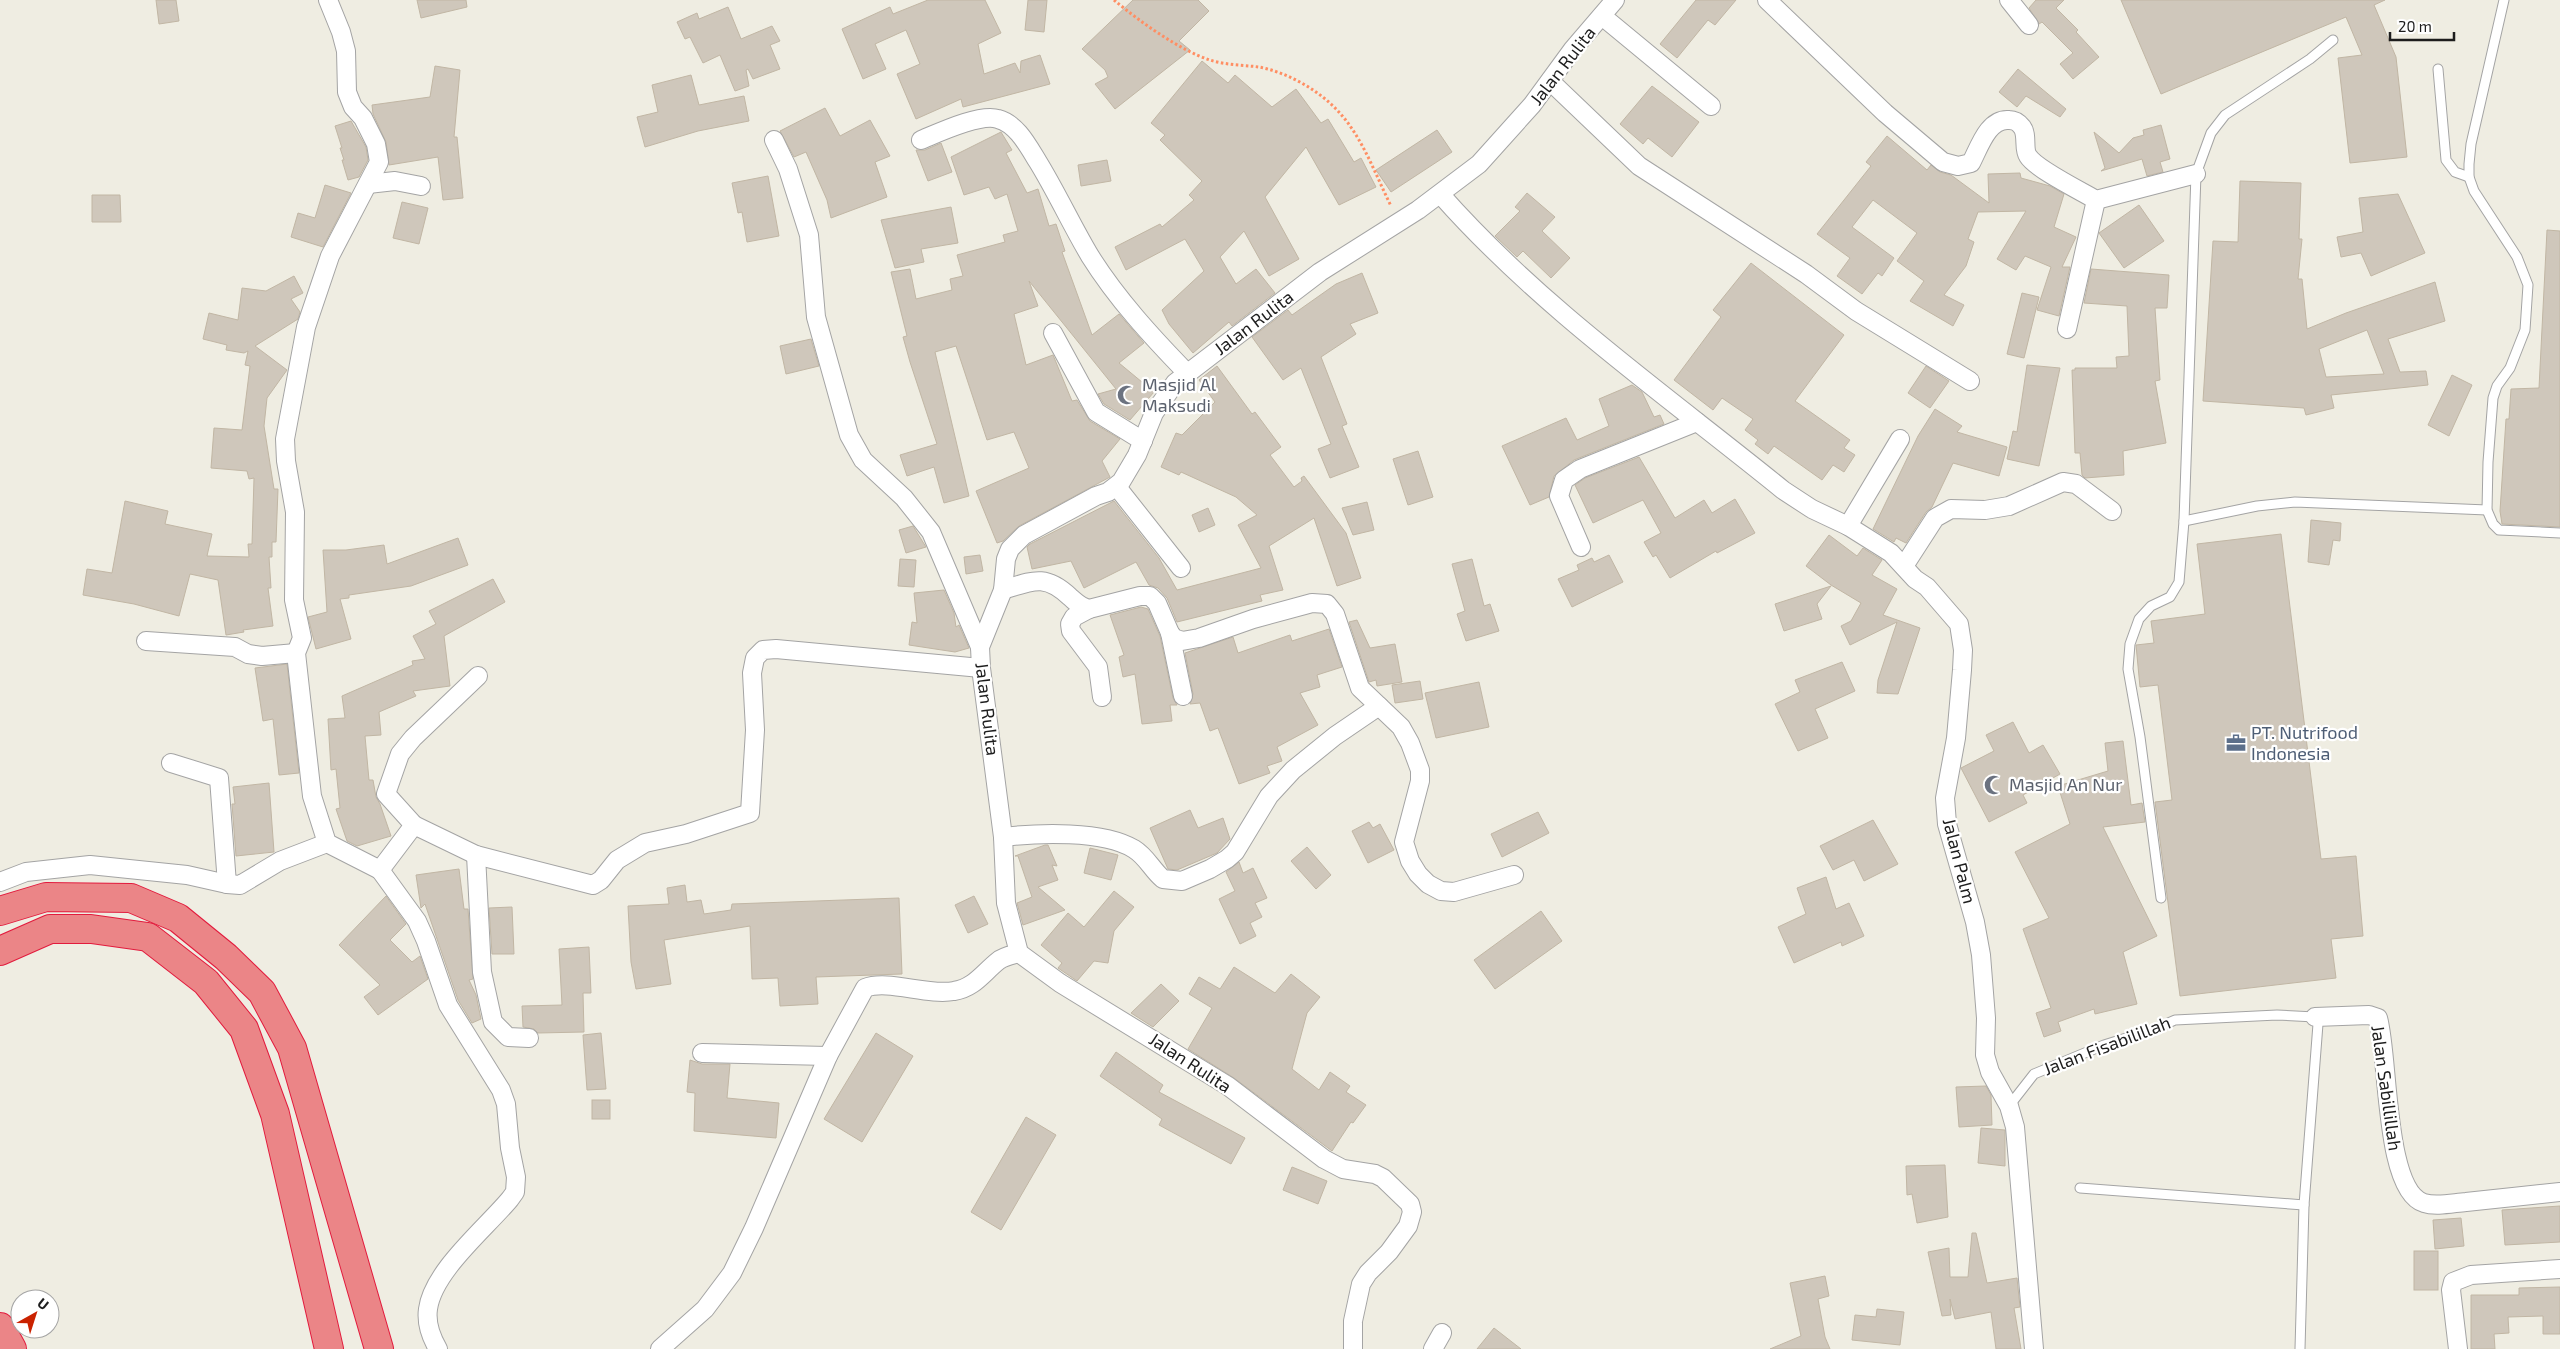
<svg xmlns="http://www.w3.org/2000/svg" width="2560" height="1349" viewBox="0 0 2560 1349" font-family="'Exo 2',sans-serif">
<style>
.building{fill:#cfc7bb;stroke:#c1b6a4;fill-rule:evenodd}
.lines{fill:none;stroke-linecap:round;stroke-linejoin:round}
.lane-casing{stroke:#a4a4a4;stroke-width:11}
.street-casing{stroke:#a4a4a4;stroke-width:20}
.highway-casing{stroke:#e21b3d;stroke-width:30}
.path{stroke:#ff8e63;stroke-width:3;stroke-dasharray:2.5 2.5;stroke-linecap:butt}
.lane{stroke:#fff;stroke-width:9}
.street{stroke:#fff;stroke-width:18}
.highway{stroke:#eb8587;stroke-width:28}
.labels{text-anchor:middle;stroke-width:4.5;stroke-linejoin:round;paint-order:stroke}
.street-label{font-size:18px;fill:#1d1d1d;stroke:#fff}
.worship-label{font-size:18px;fill:#5b616d;stroke:#fff;text-anchor:start}
.service-label{font-size:18px;fill:#4e5e75;stroke:#fff;text-anchor:start}
</style>
<rect width="100%" height="100%" fill="#efede2"/>
<!-- building -->
<g class="building">
<path d="M156,0H176L179,21L159,24Z"/>
<path d="M417,0H466L467,7L421,18Z"/>
<path d="M928,0H985L1001,33L978,44L984,74L1015,63L1020,73L1021,61L1040,55L1050,84L963,107L961,99L916,119L897,74L920,64L906,30L875,44L886,69L863,79L842,29L890,7L893,14Z"/>
<path d="M1028,0H1047L1044,32L1025,30Z"/>
<path d="M1133,0H1198L1209,11L1179,41L1190,50L1115,109L1095,84L1108,77L1105,70L1082,49Z"/>
<path d="M1696,0H1736L1715,25L1708,20L1677,58L1660,44Z"/>
<path d="M2036,0H2064L2056,8L2078,30L2076,32L2099,57L2073,79L2060,64L2073,53L2042,22L2039,24L2029,8Z"/>
<path d="M2121,0H2385L2374,5L2396,57L2407,157L2350,163L2338,58L2362,55L2346,17L2161,94Z"/>
<path d="M728,7L741,39L772,26L780,41L770,45L780,69L753,79L748,69L746,70L749,86L735,91L720,55L703,63L690,37L685,39L677,22L697,13L699,19Z"/>
<path d="M1202,61L1228,83L1235,75L1272,107L1296,89L1321,123L1328,119L1354,162L1361,158L1376,187L1339,205L1306,147L1265,197L1299,259L1269,276L1244,231L1220,257L1236,284L1256,269L1275,293L1232,326L1229,322L1193,353L1169,324L1162,310L1204,271L1185,239L1126,270L1115,247L1160,224L1162,227L1194,200L1189,195L1202,181L1160,140L1165,135L1151,123Z"/>
<path d="M435,66L460,70L454,137H457L463,198L443,200L438,157L389,165L386,142L373,114L372,105L430,97Z"/>
<path d="M2018,69L2066,109L2060,117L2026,96L2017,107L1999,92Z"/>
<path d="M691,75L699,105L744,96L749,121L698,131L645,147L637,117L658,112L652,85Z"/>
<path d="M1652,86L1699,122L1672,157L1648,138L1643,144L1620,124Z"/>
<path d="M825,108L840,136L870,120L890,156L875,162L887,197L831,218L827,200L806,152L794,157L780,131Z"/>
<path d="M351,121L366,147L368,160L359,177L348,180L342,160H344L340,148H342L335,126Z"/>
<path d="M2161,125L2170,159L2160,162L2163,172L2147,176L2142,159L2101,171L2105,168L2094,132L2119,153L2133,138L2144,135L2143,130Z"/>
<path d="M1437,130L1452,152L1391,192L1376,170Z"/>
<path d="M1001,132L1012,150L1006,153L1027,193L1038,189L1049,226L1056,224L1065,251L1062,252L1092,335L1119,314L1144,343L1119,363L1154,392L1130,420L1104,404L1098,394L1116,389L1029,281L1038,306L1014,314L1026,365L1053,355L1072,401L1077,400L1090,421L1120,439L1102,461L1110,477L1019,526L1003,541L997,543L976,491L1029,468L1014,432L987,440L956,346L935,352L969,496L944,503L934,467L907,476L900,455L937,444L910,362L903,337L907,336L891,272L910,269L916,299L952,290L950,279L963,276L957,255L1005,242L1003,235L1018,231L1007,194L995,199L989,187L964,195L951,157Z"/>
<path d="M1887,136L1927,170L1931,165L1940,172L1951,175L1989,203L1988,174L2020,173L2021,178L2050,186L2064,194L2054,227L2076,237L2062,267H2070L2059,316L2037,310L2051,267L2025,256L2016,270L1997,259L2026,211L1978,212L1968,239L1974,242L1966,266L1944,295L1964,305L1953,326L1910,301L1924,281L1897,261L1917,233L1873,200L1852,227L1894,258L1882,276L1878,273L1862,294L1837,276L1850,258L1817,234L1871,166L1866,162Z"/>
<path d="M941,143L952,172L928,181L916,150H925Z"/>
<path d="M1107,160L1111,181L1081,186L1078,165Z"/>
<path d="M768,176L779,236L747,242L742,212L738,213L732,183Z"/>
<path d="M2240,181L2301,183L2299,239H2302L2298,279H2302L2307,329L2346,313L2435,282L2445,321L2388,339L2400,372L2426,371L2428,385L2331,395L2334,408L2306,415L2304,408L2203,401L2213,241L2238,242ZM2367,330L2384,374L2326,377L2319,349Z"/>
<path d="M325,185L351,193L323,247L291,237L298,213L315,218Z"/>
<path d="M1527,193L1555,217L1542,231L1570,258L1551,278L1523,251L1517,257L1495,236L1520,211L1515,207Z"/>
<path d="M2398,194L2425,253L2371,276L2361,253L2341,257L2337,237L2363,232L2359,198Z"/>
<path d="M92,195H120L121,222H92Z"/>
<path d="M402,202L428,208L419,244L393,238Z"/>
<path d="M2139,205L2164,241L2124,268L2099,233Z"/>
<path d="M951,207L958,243L921,249L924,262L895,268L881,220Z"/>
<path d="M2547,230L2560,231V527L2502,524L2500,511L2506,419H2509L2511,389L2539,388Z"/>
<path d="M1751,263L1844,335L1795,401L1850,440L1844,448L1855,455L1844,472L1833,465L1822,480L1774,446L1768,454L1755,444L1758,440L1745,430L1753,419L1722,398L1713,410L1674,380L1721,317L1713,310Z"/>
<path d="M2091,269L2169,275L2167,308H2155L2160,380L2155,381L2166,443L2123,451L2124,475L2085,478L2082,475L2080,453H2075L2072,370H2075V368H2117L2116,357L2129,356L2127,306L2084,303Z"/>
<path d="M1362,273L1378,313L1350,324L1356,334L1321,357L1347,424L1342,426L1359,467L1330,478L1318,449L1331,444L1301,368L1283,380L1252,337L1288,310L1292,315L1336,284Z"/>
<path d="M294,276L303,293L291,299L300,312L298,319L255,346L287,370L267,398L264,426L274,489H278L276,542H272V557H269L271,588H268L273,626L243,630L244,632L226,635L218,580L190,574L179,616L134,604L83,595L87,569L112,573L125,501L168,511L165,524L212,534L207,556L249,557L248,544H252L254,478L249,479L247,471L211,468L214,428L242,430L250,366L245,365L248,351L244,353L226,350L227,345L203,339L209,313L238,320L242,288L266,291Z"/>
<path d="M2022,293L2039,297L2024,358L2007,354Z"/>
<path d="M811,339L819,366L786,374L780,346Z"/>
<path d="M2027,365L2060,368L2039,466L2007,459L2013,431L2017,432Z"/>
<path d="M1217,366L1252,414L1255,412L1281,447L1270,455L1294,487L1302,481L1301,478L1304,476L1346,533L1361,578L1337,586L1314,518L1269,546L1283,590L1260,595L1262,601L1177,622L1167,598L1158,588L1149,585L1136,562L1084,588L1071,561L1032,569L1027,547L1030,544L1114,501L1159,558L1177,590L1261,568L1238,525L1257,515L1236,497L1181,472L1179,475L1161,467L1176,433L1182,435L1215,402L1199,380Z"/>
<path d="M1926,366L1949,381L1930,408L1908,393Z"/>
<path d="M2452,375L2472,385L2449,436L2428,425Z"/>
<path d="M1632,385L1642,392L1654,417L1660,415L1664,424L1574,460L1554,476L1549,497L1530,505L1502,446L1566,418L1577,440L1609,426L1599,399Z"/>
<path d="M1935,409L1962,426L1957,432L2007,447L1999,476L1953,463L1932,507L1926,512L1906,543L1896,538L1894,542L1873,529L1918,436Z"/>
<path d="M1418,451L1433,497L1408,505L1393,459Z"/>
<path d="M1639,457L1675,518L1704,500L1712,513L1735,499L1755,533L1717,553L1716,551L1670,578L1656,555L1653,557L1644,542L1661,533L1643,500L1593,523L1575,485L1585,478Z"/>
<path d="M1367,502L1374,530L1353,535L1342,508Z"/>
<path d="M1208,508L1215,525L1199,532L1192,515Z"/>
<path d="M2311,520L2341,523L2340,541L2333,540L2329,565L2308,562Z"/>
<path d="M913,526L926,547L906,553L899,530Z"/>
<path d="M2281,534L2321,859L2356,856L2363,936L2331,939L2336,978L2180,996L2155,802L2172,800L2158,685L2140,687L2136,645L2154,643L2151,621L2205,614L2197,544Z"/>
<path d="M1829,535L1857,556L1863,548L1882,560L1872,575L1897,589L1883,615L1920,628L1898,694L1877,693L1878,680L1897,622L1850,645L1841,626L1851,621L1861,603L1831,585L1806,566Z"/>
<path d="M458,538L468,565L411,586L349,595V598L340,599L351,639L316,649L308,617L327,612L323,550H346L384,545L387,564Z"/>
<path d="M980,555L983,571L966,574L964,557Z"/>
<path d="M1609,555L1623,582L1572,607L1558,579L1579,570L1577,565L1592,558L1594,562Z"/>
<path d="M900,559L916,560L914,587L898,586Z"/>
<path d="M1472,559L1484,606L1490,604L1499,631L1466,641L1457,614L1465,611L1452,564Z"/>
<path d="M493,579L505,602L444,636L450,686L413,691L416,696L379,712L381,735L365,736L369,780H373L376,797L380,804L391,836L357,846L347,841L336,809L340,808L336,769L331,770L328,719L345,718L342,696L413,665L412,661L425,659L413,636L436,624L429,611Z"/>
<path d="M1831,586L1817,604L1822,619L1784,631L1775,604Z"/>
<path d="M944,590L954,613L956,627L959,625L969,648L955,652L909,645L912,622L917,623L914,593Z"/>
<path d="M1141,607L1148,609L1160,636L1173,698L1177,705H1170L1172,721L1142,724L1135,674L1123,677L1119,657L1124,655L1110,615Z"/>
<path d="M1357,620L1370,648L1395,644L1402,682L1377,686L1376,680L1369,682L1349,622Z"/>
<path d="M1329,629L1342,667L1317,675L1320,687L1300,693L1318,725L1277,747L1282,761L1267,766L1270,773L1239,784L1218,728L1210,731L1200,703L1190,704L1193,694L1185,653L1233,637L1238,653L1290,635L1292,641Z"/>
<path d="M1842,662L1855,691L1815,709L1828,738L1798,751L1775,704L1800,692L1795,680Z"/>
<path d="M287,664L299,773L279,775L273,719L263,721L255,668Z"/>
<path d="M1420,681L1423,699L1395,703L1392,685Z"/>
<path d="M1479,682L1489,727L1436,738L1425,693Z"/>
<path d="M2013,722L2029,753L2043,745L2060,774L2023,795L2027,803L1989,822L1961,768L1994,751L1986,735Z"/>
<path d="M2123,741L2131,805L2142,803L2145,822L2103,827L2157,936L2123,952L2137,1004L2095,1014L2094,1009L2058,1022L2061,1031L2044,1037L2036,1013L2051,1008L2023,929L2049,918L2015,852L2070,824L2058,786L2108,771L2105,743Z"/>
<path d="M269,783L274,852L236,856L232,804H235L233,787Z"/>
<path d="M1190,810L1198,828L1223,818L1230,839L1217,853L1177,870L1168,869L1150,828Z"/>
<path d="M1538,812L1549,833L1502,857L1491,834Z"/>
<path d="M1873,820L1898,864L1864,881L1854,860L1833,870L1820,846Z"/>
<path d="M1369,822L1373,828L1380,824L1394,850L1368,863L1352,831Z"/>
<path d="M1045,845H1048L1057,866L1052,865L1058,880L1038,887L1065,910L1023,925L1017,903L1032,897L1018,856H1015Z"/>
<path d="M1307,847L1331,875L1316,889L1291,861Z"/>
<path d="M1090,848L1118,855L1111,880L1084,873Z"/>
<path d="M1239,862L1243,873L1253,868L1267,898L1255,903L1262,917L1250,923L1256,936L1240,944L1219,899L1235,891L1226,872Z"/>
<path d="M459,869L464,909H468L473,979L469,980L476,995L481,1019L472,1023L458,1000L425,904L421,908L416,875Z"/>
<path d="M1826,877L1836,909L1849,903L1864,936L1842,946L1841,942L1794,963L1778,927L1806,914L1797,888Z"/>
<path d="M685,885L687,902L701,900L704,914L731,910L732,904L899,898L902,974L816,977L818,1004L780,1006L778,978L752,979L750,926L664,940L671,984L636,989L631,962L628,906L669,904L667,888Z"/>
<path d="M1114,891L1134,907L1114,931L1108,963L1094,961L1077,981L1058,968L1062,963L1041,945L1068,913L1084,927Z"/>
<path d="M386,896L406,924L390,940L412,962L420,956L428,979L378,1015L364,997L380,985L339,945Z"/>
<path d="M974,896L988,924L968,933L955,905Z"/>
<path d="M512,907L514,954H492L489,908Z"/>
<path d="M1541,911L1562,941L1495,989L1474,960Z"/>
<path d="M589,947L591,993H583L584,1032L538,1033L534,1029L523,1027L522,1006L562,1005L559,949Z"/>
<path d="M1234,967L1275,993L1291,974L1320,997L1307,1013L1292,1069L1319,1090L1330,1072L1350,1086L1346,1092L1366,1105L1353,1123L1351,1122L1332,1151L1234,1078L1188,1049L1212,1008L1189,994L1199,977L1220,989Z"/>
<path d="M1161,984L1179,1001L1153,1027L1131,1013Z"/>
<path d="M601,1033L606,1089L587,1090L583,1035Z"/>
<path d="M876,1033L913,1056L862,1142L824,1119Z"/>
<path d="M1116,1052L1163,1085L1159,1092L1245,1138L1231,1164L1159,1125L1162,1119L1100,1076Z"/>
<path d="M690,1060L702,1064H730L727,1098L779,1103L776,1138L694,1131L695,1093L687,1092Z"/>
<path d="M1986,1086L1991,1095L1992,1125L1959,1127L1956,1087Z"/>
<rect x="592" y="1100" width="18" height="19"/>
<path d="M1026,1117L1056,1135L1001,1230L971,1212Z"/>
<path d="M1981,1128L2005,1130V1166L1978,1163Z"/>
<path d="M1945,1165L1948,1217L1917,1223L1912,1194L1907,1195L1906,1166Z"/>
<path d="M1292,1167L1327,1181L1318,1204L1283,1190Z"/>
<path d="M2560,1206V1242L2505,1245L2502,1210Z"/>
<path d="M2461,1218L2464,1246L2435,1249L2433,1220Z"/>
<path d="M1972,1233H1976L1987,1283L2017,1278L2020,1307L2014,1308L2021,1349H1996L1991,1312L1955,1319L1950,1299L1951,1315L1942,1316L1928,1252L1949,1248L1950,1277H1968Z"/>
<rect x="2414" y="1251" width="24" height="39"/>
<path d="M1825,1276L1829,1296L1818,1299L1825,1337L1830,1349H1770L1801,1336L1790,1283Z"/>
<path d="M2560,1287V1334H2543V1316L2508,1317L2509,1333L2494,1334L2495,1349H2471V1295H2519V1288Z"/>
<path d="M1877,1309L1904,1312L1900,1345L1852,1340L1855,1315L1876,1317Z"/>
<path d="M1494,1328L1521,1349H1477Z"/>
</g>
<g class="lines">
<defs>
<g id="lane">
<path d="M2504,0L2471,144L2469,164V177L2474,191L2517,257L2528,285L2525,330L2510,368L2497,386L2493,398L2488,462L2487,510L2493,524L2499,530L2560,533"/>
<path d="M2438,69L2446,160L2455,172L2469,177"/>
<path d="M2184,521L2257,506L2295,502L2487,510"/>
<path d="M2161,898L2140,737L2128,669L2130,644L2139,619L2151,606L2170,597L2179,582L2184,521L2196,174L2211,133L2225,115L2310,59L2333,40"/>
<path d="M2009,1106L2034,1074L2104,1045L2155,1029L2175,1020L2277,1015L2315,1017L2318,1024L2304,1205L2300,1349"/>
<path d="M2080,1188L2304,1205"/>
</g>
<g id="street">
<path d="M328,0L341,32L346,51L347,92L353,107L363,118L376,144L379,162L330,256L306,327L285,439L286,461L295,512L294,600L302,638L296,653L312,796L327,843L380,870L414,825L476,855L593,885L601,880L617,860L645,843L686,834L750,813L755,730L752,673L755,658L763,650L776,649L981,668"/>
<path d="M1767,0L1885,113L1943,162L1958,166L1971,163C1979,148 1988,118 2009,120C2015,120 2018,122 2022,127C2028,135 2023,149 2028,156C2036,169 2081,191 2096,200L2196,174"/>
<path d="M2009,0L2029,25"/>
<path d="M1602,16L1711,106"/>
<path d="M1550,81L1639,166L1806,274L1856,311L1970,381"/>
<path d="M774,140L788,169L809,235L816,317L849,435L863,460L904,498L931,532L980,647"/>
<path d="M921,140C938,133 980,113 998,119C1017,124 1028,146 1038,162C1057,193 1072,226 1090,256C1117,299 1152,337 1187,373"/>
<path d="M368,184L395,181L421,186"/>
<path d="M1441,195C1541,308 1666,395 1783,490L1812,509L1848,526L1891,553L1915,579L1927,587L1959,624L1963,650L1962,670L1956,738L1945,798L1947,824L1975,922L1981,955L1986,1018L1985,1055L1990,1072L2009,1106L2015,1127L2034,1349"/>
<path d="M2067,329L2096,200"/>
<path d="M1053,333L1096,412L1143,441"/>
<path d="M1117,487L1181,568"/>
<path d="M1848,526L1900,439"/>
<path d="M1581,547L1559,496L1564,480L1580,469L1697,422"/>
<path d="M1904,566L1935,518L1951,509L1985,510L2009,506L2063,482L2076,484L2112,511"/>
<path d="M1003,590C1032,581 1045,573 1070,597C1077,603 1080,607 1089,609L1140,596H1150L1157,603L1170,633L1174,638L1182,641L1199,638L1253,619L1312,603L1327,604L1335,614L1360,688L1401,727L1410,743L1420,770V781L1404,842L1410,861L1418,874L1428,884L1441,891L1454,892L1514,875"/>
<path d="M1089,609L1074,617L1070,624L1071,631L1098,667L1102,697"/>
<path d="M1170,633L1183,696"/>
<path d="M146,641L235,647L248,654L262,656L296,653"/>
<path d="M171,763L219,778L227,884"/>
<path d="M414,825L386,794L400,754L413,738L478,676"/>
<path d="M1003,837C1037,833 1103,830 1134,849C1147,857 1152,870 1163,879L1182,881L1210,869L1227,859L1235,852L1269,796L1293,770L1335,736L1379,706"/>
<path d="M476,855L482,972L493,1022L508,1037L529,1038"/>
<path d="M380,870L417,921L426,941L448,1005L501,1090L506,1104L510,1148L516,1177L515,1192L510,1199C486,1228 433,1271 428,1309C426,1323 431,1337 438,1349"/>
<path d="M0,882L26,872L90,865L187,875L227,884L240,885L280,861L327,843"/>
<path d="M2315,1017L2369,1015L2378,1018C2389,1056 2384,1191 2424,1203C2436,1207 2453,1203 2466,1202C2497,1199 2529,1195 2560,1192"/>
<path d="M702,1053L828,1056"/>
<path d="M660,1349L705,1309L732,1273L754,1228L828,1056L865,988C888,979 927,996 954,991C974,988 983,973 998,961C1004,956 1012,955 1019,953"/>
<path d="M1353,1349V1321L1361,1284L1368,1273L1389,1252L1408,1226L1412,1212L1410,1204L1383,1178L1375,1174L1343,1169L1324,1159L1228,1086L1060,983L1019,953L1006,903L1003,837L981,668L980,647L1003,590L1006,559L1010,549L1024,535L1096,496L1108,492L1121,482L1137,455L1154,413L1175,383L1320,272L1418,210L1479,164L1532,105L1573,49L1615,0"/>
<path d="M1433,1349L1442,1333"/>
<path d="M2458,1349L2451,1290L2453,1282L2471,1275L2560,1269"/>
</g>
<g id="highway">
<path d="M0,911L46,897L131,898L178,918L226,957L262,992L292,1048L379,1349"/>
<path d="M0,951L50,929H91L148,937L206,982L244,1029L275,1114L329,1349"/>
<path d="M0,1327L12,1349"/>
</g>
</defs>
<!-- lane casing -->
<use href="#lane" class="lane-casing"/>
<!-- street casing -->
<use href="#street" class="street-casing"/>
<!-- highway casing -->
<use href="#highway" class="highway-casing"/>
<!-- path -->
<path class="path" d="M1114,0C1139,21 1179,50 1210,60C1225,65 1243,65 1259,67C1285,72 1313,87 1332,105C1361,132 1374,172 1391,206"/>
<!-- lane -->
<use href="#lane" class="lane"/>
<!-- street -->
<use href="#street" class="street"/>
<!-- highway -->
<use href="#highway" class="highway"/>
</g>
<!-- icons -->
<defs>
<symbol id="mosque-bare" viewBox="-9 -9 18 18"><path d="M3.5-4.9A6 6 0 1 0 3.5 4.9A5 5 0 1 1 3.5-4.9Z" fill="#6b7280" stroke="#fff" stroke-width="2.5" paint-order="stroke"/></symbol>
<symbol id="office-bare" viewBox="-9 -9 18 18"><path d="M-6-3h4V-5.5h4V-3h4V5H-6ZM-1-4.5V-3h2v-1.5ZM-6 0V1H6V0Z" fill="#5c6f8a" stroke="#fff" stroke-width="2.5" paint-order="stroke"/></symbol>
</defs>
<g fill-rule="evenodd">
<use href="#mosque-bare" x="1113" y="381" width="28" height="28"/>
<use href="#office-bare" x="2222" y="729" width="28" height="28"/>
<use href="#mosque-bare" x="1980" y="771" width="28" height="28"/>
</g>
<g class="labels">
<!-- street labels -->
<g class="street-label">
<text transform="translate(1563 66) rotate(-52)" y="6">Jalan Rulita</text>
<text transform="translate(1254 323) rotate(-37)" y="6">Jalan Rulita</text>
<text transform="translate(987 709) rotate(83)" y="6">Jalan Rulita</text>
<text transform="translate(1959 861) rotate(76)" y="6">Jalan Palm</text>
<text transform="translate(2107 1046) rotate(-21)" y="6">Jalan Fisabilillah</text>
<text transform="translate(1190 1063) rotate(33)" y="6">Jalan Rulita</text>
<text transform="translate(2386 1088) rotate(82)" y="6">Jalan Sabillillah</text>
</g>
<!-- worship labels -->
<g class="worship-label">
<text x="1142" y="391">Masjid Al<tspan x="1142" dy="21">Maksudi</tspan></text>
<text x="2009" y="791">Masjid An Nur</text>
</g>
<!-- service labels -->
<g class="service-label">
<text x="2251" y="739">PT. Nutrifood<tspan x="2251" dy="21">Indonesia</tspan></text>
</g>
</g>
<!-- north arrow -->
<g transform="translate(35 1314) rotate(39)"><circle r="24" fill="#ffffff" stroke="#a5a5a5"/>
<path d="M0-4L9 19L0 12L-9 19Z" fill="#ca2200"/>
<text y="-8" font-size="14" font-weight="bold" text-anchor="middle" fill="#1d1d1d">U</text>
</g>
<!-- scale -->
<path d="M2390 32v8h64v-8" fill="none" stroke="#1d1d1d" stroke-width="2.5"/>
<text x="2398" y="32" font-size="15" fill="#1d1d1d" stroke="#ffffff" stroke-width="4" paint-order="stroke">20 m</text>
</svg>
